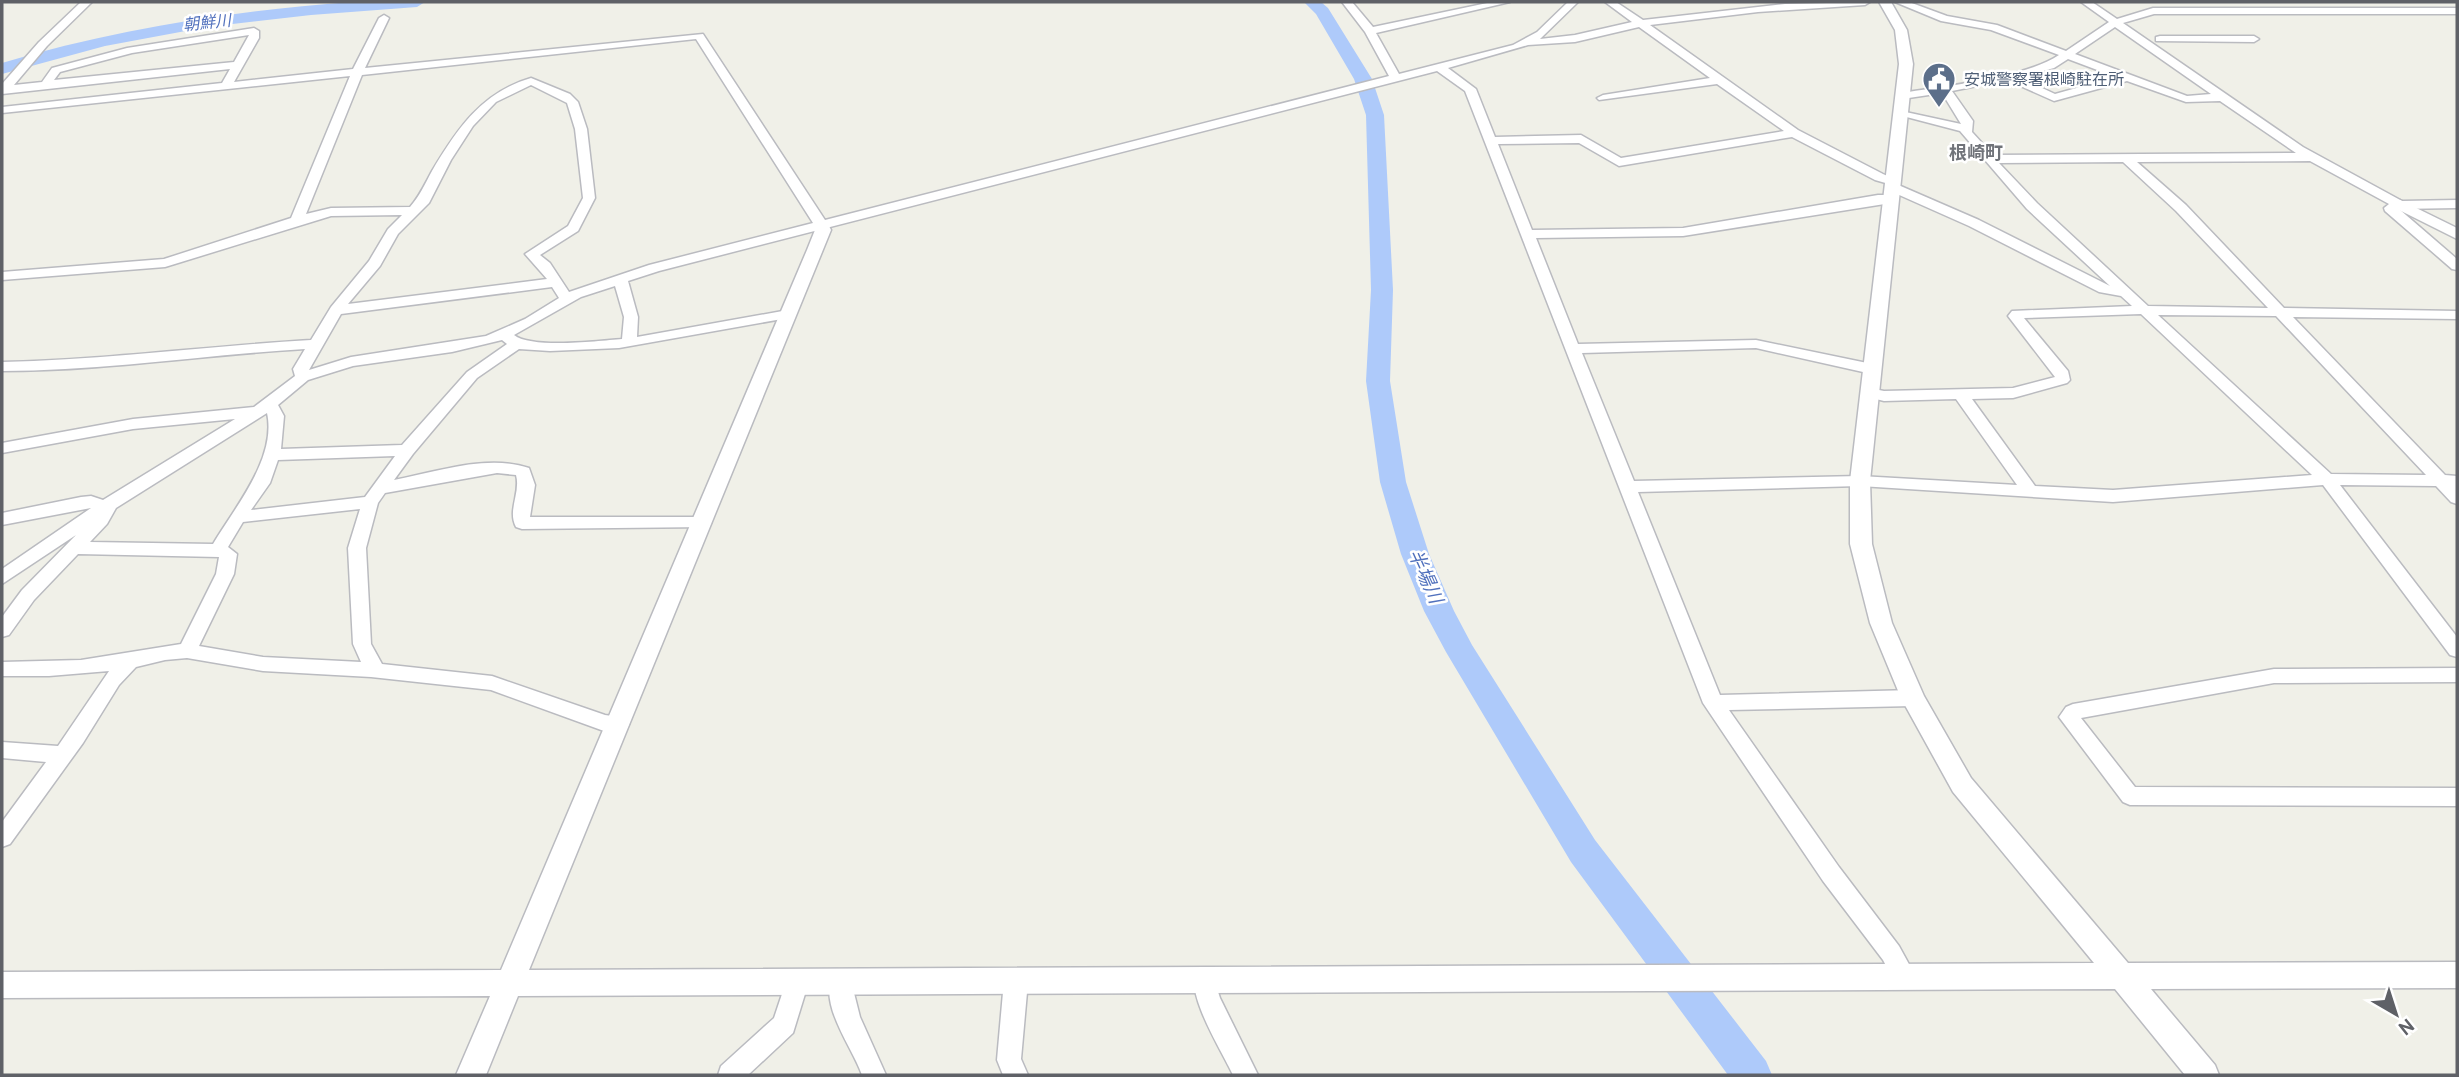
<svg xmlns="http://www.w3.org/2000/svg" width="2459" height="1077" viewBox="0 0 2459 1077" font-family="Overpass,'Noto Sans JP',sans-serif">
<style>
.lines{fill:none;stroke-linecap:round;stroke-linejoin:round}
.river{fill:#aecafa;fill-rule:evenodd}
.minor-casing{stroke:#babbc0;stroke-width:3}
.tertiary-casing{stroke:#babbc0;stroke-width:3}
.minor{fill:#fff;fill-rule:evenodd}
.tertiary{fill:#fff;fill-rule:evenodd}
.labels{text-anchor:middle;stroke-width:5;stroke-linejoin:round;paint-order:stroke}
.far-water-label{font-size:16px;font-style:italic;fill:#5171bd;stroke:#fff}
.far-service-label{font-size:16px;fill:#4e5e75;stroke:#fff;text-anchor:start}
.far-quarter-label{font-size:18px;font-weight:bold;fill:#707379;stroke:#fff}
.water-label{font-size:19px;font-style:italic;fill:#5171bd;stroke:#fff}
</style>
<rect width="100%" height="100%" fill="#f0f0e8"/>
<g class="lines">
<!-- river -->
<g class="river">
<path d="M351,2H425L417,7L311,15L207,27L105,46L2,74V63C116,29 232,11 351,2Z"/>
<path d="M1304,2H1321L1328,8L1372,79L1384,115L1393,290L1390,381L1406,482L1429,554L1454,611L1472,645L1595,840L1766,1061L1772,1075H1728L1571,862L1446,652L1424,611L1401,554L1380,482L1366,381L1371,290L1366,115L1354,79L1316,14Z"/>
</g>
<defs>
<g id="minor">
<path d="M81,2H92L47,46L14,85L42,82L52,68L127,48L254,28L259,31V38L234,82L353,69L379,18L384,15L389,18L365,68L703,34L825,220L1389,76L1365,32L1342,2H1352L1373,27L1492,2H1510L1376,33L1399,74L1513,45L1537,32L1568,2H1578L1540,39L1575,35L1632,22L1605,2H1616L1643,20L1785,4L1870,2L1865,5L1758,12L1650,25L1798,130L1883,174L1899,181L1896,184L1979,220L2110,286L2027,209L1960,131L1895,114L1901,111L1961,124L1942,93L1902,99L1896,96L1902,93C1944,86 2025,78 2059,55L1991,30L1941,21L1895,2H1909L1947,16L1997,25L2066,51L2109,22L2081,2H2092L2117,19L2153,8H2457V14H2154L2123,23L2303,147L2402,201L2457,200V208L2399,209L2457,259V270L2452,269L2385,211L2384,208L2389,204L2310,161L2137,162L2186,205L2284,308L2457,311V319L2293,317L2445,475L2457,476V504L2451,502L2436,486L2340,485L2457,637V657L2450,655L2323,485L2113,502L1860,486L1638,492L1720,695L1913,690L1920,693L1923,698L1920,703L1913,706L1729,710L1839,867L1899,946L1916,977L1912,985L1904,988L1896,985L1883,960L1823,881L1703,703L1465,91L1437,71L659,271L628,281L638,317L637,337L788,310L795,314L788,318L619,348L550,351L519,349L477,378L413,454L394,480C436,472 487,454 529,468L535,485L530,517H702L708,519L711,523L708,527L522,529L516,527C507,510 521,493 516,475L497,473L385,493L378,503L366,548L371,644L382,664L492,676L605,715L626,718L629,724L626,730L604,731L491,690L371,677L263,671L187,658L165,660L136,667L119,685L83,743L10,844L2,847V822L46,762L2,758V742L58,746L109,671L49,676H2V662L81,660L181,644L216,574L219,557L78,554L34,600L9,635L2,637V617L22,590L76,535L2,584V569L91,508L2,525V513L81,497L91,496L103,500L235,419L133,429L2,453V443L133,419L254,407L295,376L293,369L305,349C205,355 102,371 2,371V362C105,360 208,346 311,340L331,307L369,261L388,229L402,215L331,216L165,267L2,280V272L164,259L291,218L350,76L2,113V107L222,83L230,69L2,94V84L39,42ZM1639,27L1710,78L1603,95L1597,98L1599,100L1717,84L1784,131L1621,158L1581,135L1495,137L1476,89L1448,68L1528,45L1575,42ZM2115,27L2211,94L2187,96L2075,54ZM249,35L234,62L54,80L60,72L132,53ZM696,39L813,223L649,265L569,292L550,263L540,255L578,231L595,198L587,129L578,102L570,94L531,78C482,92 457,129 432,171C425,184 419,197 410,207L331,208L306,214L362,75ZM2068,59L2116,77L2055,94L2019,77L2054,68ZM2007,80L2054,101L2127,81L2186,102L2220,101L2296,153L1993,155L1972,132L1973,121L1952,91ZM531,85L567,103L575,129L583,198L568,226L525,254L547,279L348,304L380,266L398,234L429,203L451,160L473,126L496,102ZM1792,137L1875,180L1889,184L1886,187L1888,190L1969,226L2099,292L2121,296L2132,306L2012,311L2008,316L2055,377L2013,388L1884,391L1869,388L1861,393L1864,396L1884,401L1956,399L2017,485L1860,476L1634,481L1582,353L1756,348L1872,374L1880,369L1872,364L1756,340L1578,344L1536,238L1683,236L1891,203L1897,199L1891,195H1878L1683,228L1532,230L1498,144L1579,143L1619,166ZM2123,162L2176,211L2268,308L2148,306L2037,203L1999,163ZM615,286L624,317L622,339C598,341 532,349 514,335L581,297ZM552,287L559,298L525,319L486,336L351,357L309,370L341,314ZM2141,314L2312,475L2113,490L2035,486L1972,399L2013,398L2067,383L2070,380L2068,371L2024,318ZM2158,315L2276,316L2426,475L2331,474ZM502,340L507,344L467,372L402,445L281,449L284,416L278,405L308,380L353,366L452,352ZM267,413C277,458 235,507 213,544L90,542L107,524L116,508ZM395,456L365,497L251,510L270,483L278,460ZM360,509L348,548L353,644L361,662L263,657L199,646L234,574L237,554L228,547L243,522Z"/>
<path d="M2160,36H2254L2259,39L2254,42L2156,41V37Z"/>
<path d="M2457,668V682L2274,683L2081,718L2135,787L2457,788V806L2130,805L2123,802L2059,717L2066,707L2073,704L2274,669Z"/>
<path d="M797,970L805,973L809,981L793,1033L748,1075H718L721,1066L774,1018L789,973Z"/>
<path d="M841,970L849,973L860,1017L886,1075H862C852,1046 818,1005 833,973Z"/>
<path d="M1016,970L1024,973L1028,981L1021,1059L1028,1075H1003L997,1060L1004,981L1008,973Z"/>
<path d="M1204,970L1212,973L1220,998L1258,1075H1233C1223,1053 1186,995 1196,973Z"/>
</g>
<g id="tertiary">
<path d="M1879,2H1891L1907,30L1913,64L1870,481L1872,544L1892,623L1924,696L1971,778L2128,963L2457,962V988L2151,989L2215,1065L2219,1075H2185L2115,989L518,996L486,1075H456L490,996L2,998V972L501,970L807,250L815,230L813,225L821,220L827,222L831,230L529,970L2094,963L1953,792L1901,698L1870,623L1850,544V481L1899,64L1895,30Z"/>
<path d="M2400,200L2457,228V239L2395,208L2392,205Z"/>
</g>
</defs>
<!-- minor casing -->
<use href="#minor" class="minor-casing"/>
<!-- tertiary casing -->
<use href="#tertiary" class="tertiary-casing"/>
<!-- minor -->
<use href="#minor" class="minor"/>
<!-- tertiary -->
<use href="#tertiary" class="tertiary"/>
</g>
<!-- icons -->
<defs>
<symbol id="civic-pin" viewBox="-11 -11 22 30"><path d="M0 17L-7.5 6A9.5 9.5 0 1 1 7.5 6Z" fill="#5c6f8a" stroke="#fff"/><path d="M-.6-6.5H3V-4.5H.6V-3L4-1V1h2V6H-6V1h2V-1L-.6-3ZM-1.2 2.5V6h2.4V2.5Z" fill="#fff"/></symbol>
</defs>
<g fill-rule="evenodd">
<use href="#civic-pin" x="1920" y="60" width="38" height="52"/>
</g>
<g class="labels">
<!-- far-water labels -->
<g class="far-water-label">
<text transform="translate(207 22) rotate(-6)" y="6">朝鮮川</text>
</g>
<!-- far-service labels -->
<g class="far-service-label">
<text x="1964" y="85">安城警察署根崎駐在所</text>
</g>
<!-- far-quarter labels -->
<g class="far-quarter-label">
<text x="1976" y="159">根崎町</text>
</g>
<!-- water labels -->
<g class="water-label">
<text transform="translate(1426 576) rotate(66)" y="7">半場川</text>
</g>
</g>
<!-- border -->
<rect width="2459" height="1077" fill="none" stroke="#5f6167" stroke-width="7"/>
<!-- north arrow -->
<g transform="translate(2396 1014) rotate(141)" stroke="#ffffff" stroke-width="5" paint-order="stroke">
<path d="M0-5L12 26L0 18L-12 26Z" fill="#5f6167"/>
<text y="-10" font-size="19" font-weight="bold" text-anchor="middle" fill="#5f6167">N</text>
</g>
</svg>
